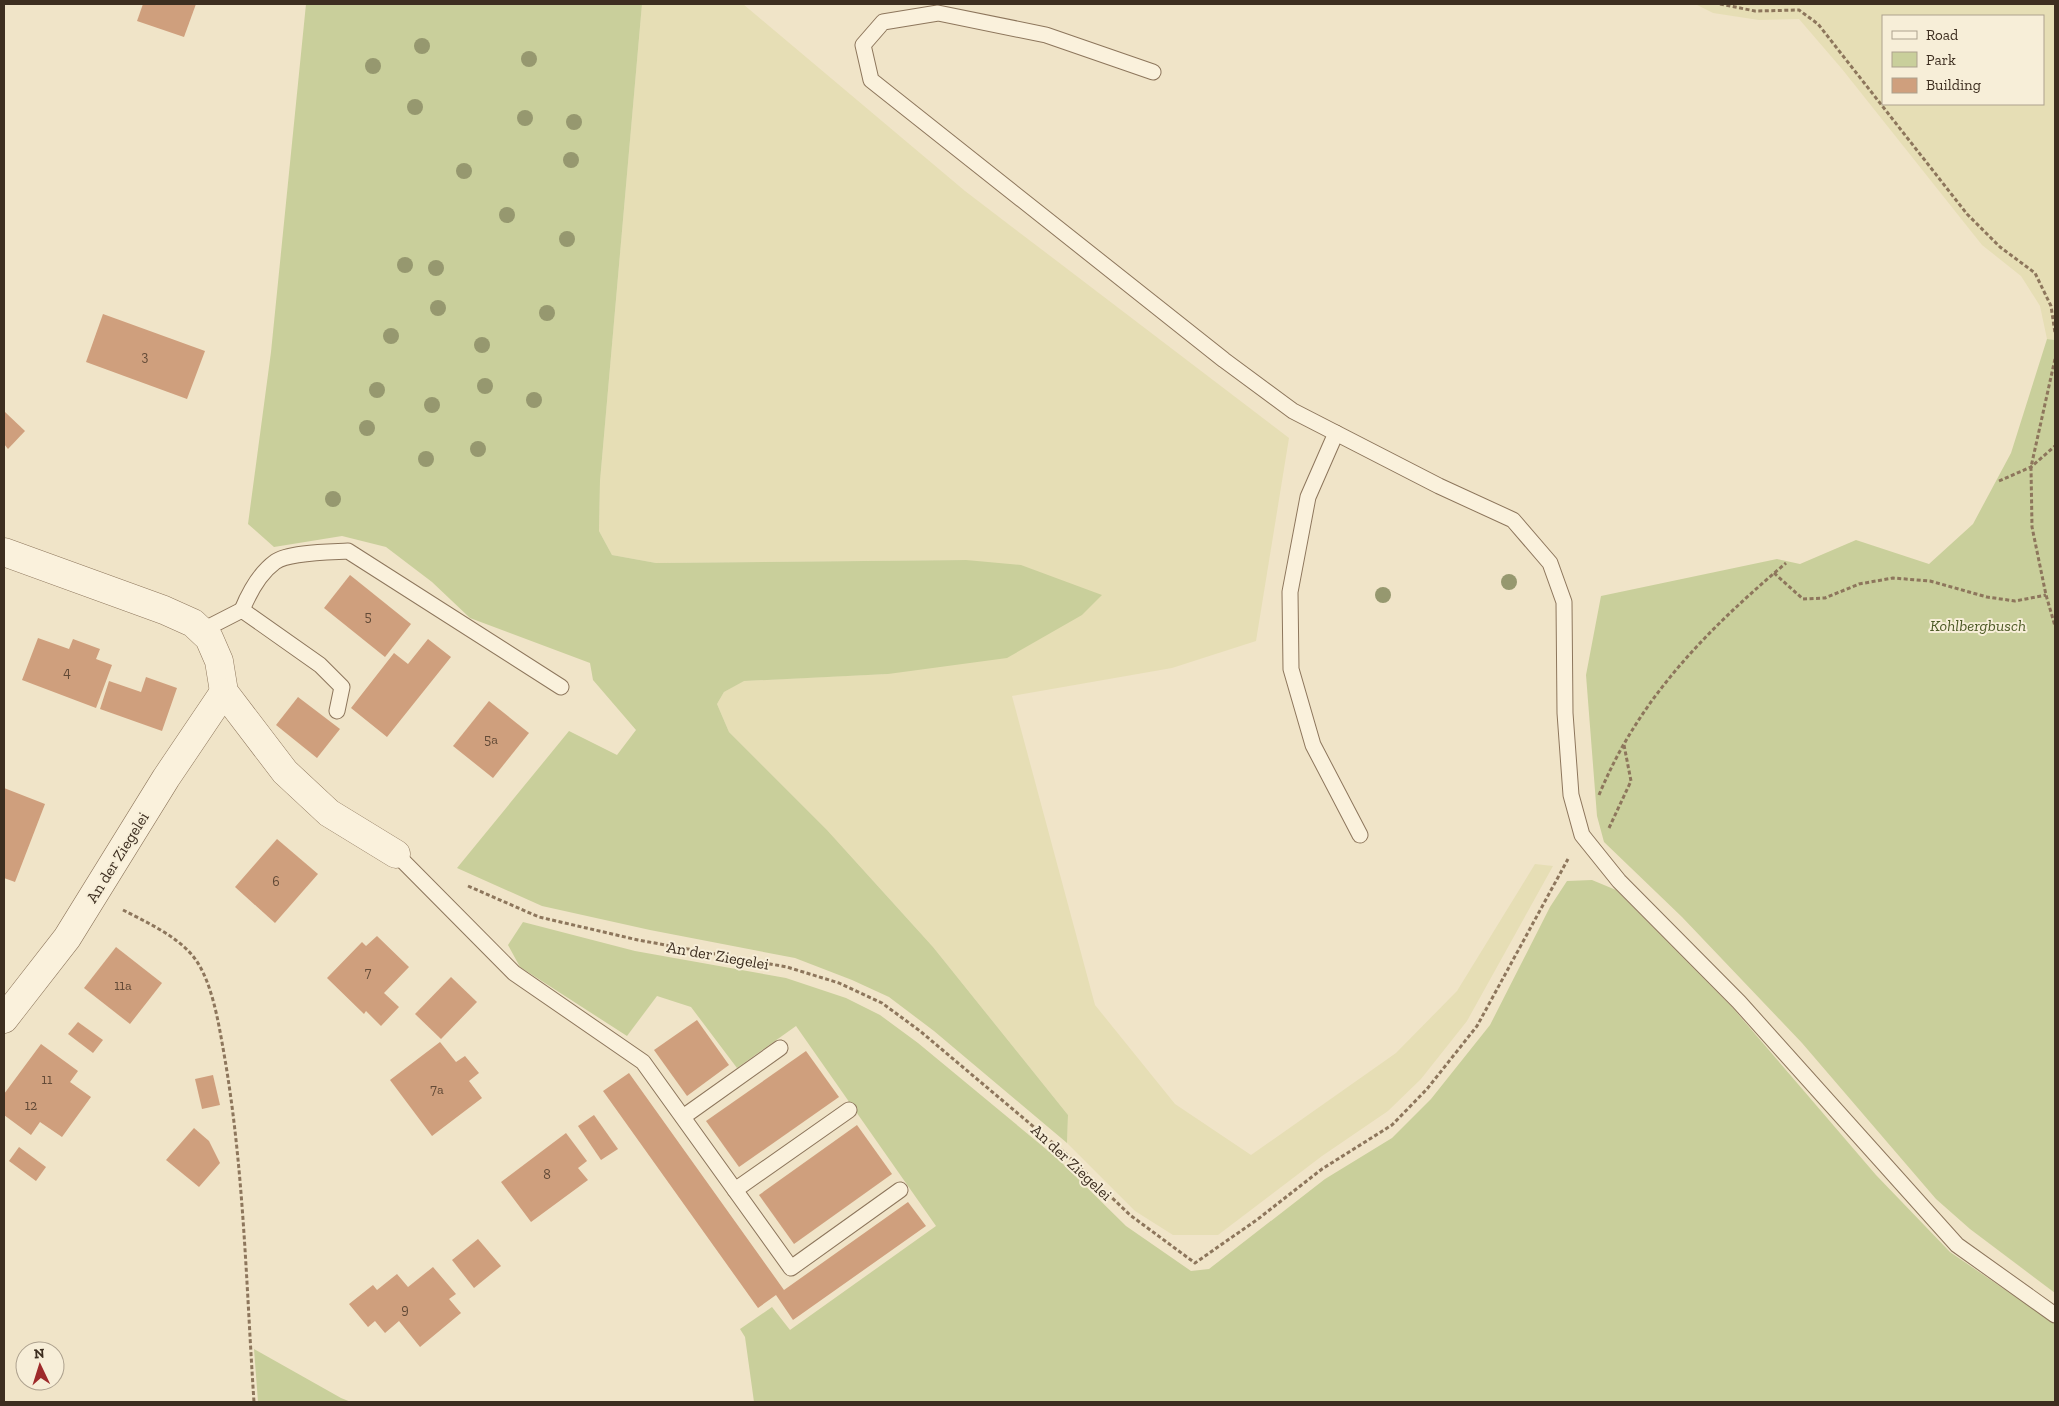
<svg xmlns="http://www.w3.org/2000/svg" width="2059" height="1406" viewBox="0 0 2059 1406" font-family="'Zilla Slab',serif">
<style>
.farmland{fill:#e6deb5;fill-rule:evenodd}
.green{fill:#c9cf9b}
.building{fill:#cf9f7d}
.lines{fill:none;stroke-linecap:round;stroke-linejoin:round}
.service-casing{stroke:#8d765c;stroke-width:17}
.minor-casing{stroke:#8d765c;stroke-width:29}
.path{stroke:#8d765c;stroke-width:3;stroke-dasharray:4 2.5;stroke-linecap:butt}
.service{stroke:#faf1dc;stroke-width:15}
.minor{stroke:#faf1dc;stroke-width:28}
.tree{fill:#96986f}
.labels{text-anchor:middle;stroke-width:4;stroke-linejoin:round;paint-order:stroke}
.number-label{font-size:14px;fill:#624a37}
.park-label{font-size:16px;font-style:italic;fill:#4d5a26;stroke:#f7eed8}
.street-label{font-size:16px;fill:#3d2e20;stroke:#f7eed8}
</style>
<rect width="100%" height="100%" fill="#f0e4c8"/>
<!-- farmland -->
<g class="farmland">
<path d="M642,4H743L965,191L1289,438L1256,641L1172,668L1012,696L1095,1005L1175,1104L1251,1155L1396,1053L1457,991L1535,864L1553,866L1467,1021L1421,1079L1388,1111L1322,1156L1218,1235H1173L1135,1211L1067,1143L1068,1115L933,947L827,830L729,732L717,704L724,692L743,681L888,674L966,560L656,563L612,555L599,531L600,481Z"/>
<path d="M1695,4H2055V340L2047,339L2040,306L2021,276L1982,245L1842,69L1799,19L1759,20L1713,13ZM1883,16H2043V104H1883Z"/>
</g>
<!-- green -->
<g class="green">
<path d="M306,4H642L600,481L599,531L612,555L656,563L966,560L1021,565L1102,595L1082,615L1007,658L888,674L744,681L724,692L717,704L729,732L827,830L933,947L1068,1115L1067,1143L934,1031L889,997L852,980L795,958L650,930L542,906L457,868L569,731L617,755L636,730L593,680L590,663L470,618L432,582L386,547L342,536L274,547L248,524L271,352Z"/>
<path d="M2047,339L2055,340V1293L1970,1229L1936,1199L1802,1043L1682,917L1604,842L1597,816L1586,675L1601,596L1777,559L1800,564L1856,540L1929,564L1973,524L2011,453Z"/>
<path d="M1592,880L1616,890L1732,1007L1876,1175L1950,1252L2055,1324V1402H754L745,1337L740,1329L772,1307L790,1330L936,1226L796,1026L737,1068L691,1007L657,996L627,1036L520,967L508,945L523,922L635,951L786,978L846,998L880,1015L918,1043L1058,1159L1126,1226L1191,1271L1209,1269L1325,1179L1392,1138L1431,1099L1490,1025L1550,907L1567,881Z"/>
<path d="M254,1349L341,1398L351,1402H258Z"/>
</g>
<!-- building -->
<g class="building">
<path d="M143,4H196L184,37L137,21Z"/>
<path d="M103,314L205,351L187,399L86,362Z"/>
<path d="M5,412L25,431L8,449L4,444Z"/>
<path d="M350,575L411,624L385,657L324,608Z"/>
<path d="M38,638L69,649L73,639L100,649L96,659L112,665L96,708L22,680Z"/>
<path d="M428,639L451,657L387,737L351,708L394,653L408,664Z"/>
<path d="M146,677L177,688L162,731L100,709L109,681L141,692Z"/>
<path d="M298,697L340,729L317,758L276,725Z"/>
<path d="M489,701L529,733L493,778L453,746Z"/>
<path d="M4,788L45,804L15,882L4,878Z"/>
<path d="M277,839L318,874L275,923L235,887Z"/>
<path d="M377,936L409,967L384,993L399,1007L381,1026L366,1011L364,1014L327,978L362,942L366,946Z"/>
<path d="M116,947L162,983L130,1024L84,988Z"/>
<path d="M451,977L477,1002L441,1039L415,1014Z"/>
<path d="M697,1020L729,1065L687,1096L654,1050Z"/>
<path d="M78,1022L103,1040L93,1053L68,1034Z"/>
<path d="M440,1042L456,1062L465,1056L479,1073L469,1081L482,1098L432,1136L390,1080Z"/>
<path d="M41,1044L78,1071L70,1082L91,1097L62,1137L40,1122L31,1135L4,1115V1094Z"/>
<path d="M806,1051L839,1097L739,1167L706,1121Z"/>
<path d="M629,1073L784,1290L908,1202L926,1226L793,1320L776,1295L758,1308L603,1091Z"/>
<path d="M213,1075L220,1105L202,1109L195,1079Z"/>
<path d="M594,1115L618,1149L601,1160L578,1126Z"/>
<path d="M857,1125L892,1174L794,1244L759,1195Z"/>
<path d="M194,1128L209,1141L220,1163L199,1187L166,1160Z"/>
<path d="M566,1133L587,1161L578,1168L588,1180L531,1222L501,1182Z"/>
<path d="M19,1147L46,1167L36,1181L9,1161Z"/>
<path d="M478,1239L501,1266L474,1288L452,1260Z"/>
<path d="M433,1267L456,1294L449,1299L461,1313L420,1347L399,1321L385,1333L375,1321L368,1327L349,1304L373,1285L377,1290L397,1274L408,1287Z"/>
</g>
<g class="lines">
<defs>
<g id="service">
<path d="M1153,72L1046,35L938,13L883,22L863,45L871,80L1224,360L1293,411L1439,486L1513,520L1550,563L1564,602L1565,713L1571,795L1582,835L1619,881L1739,1002L1957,1245L2055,1315"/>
<path d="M1336,433L1308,497L1290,592L1291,669L1313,745L1360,835"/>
<path d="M242,610C249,593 260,573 275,562C288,552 331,552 348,551L561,687"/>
<path d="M201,631L242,610L320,665L342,687L337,711"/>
<path d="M396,854L514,973L643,1062L791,1268L900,1190"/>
<path d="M683,1117L780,1048"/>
<path d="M735,1190L849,1110"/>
</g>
<g id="minor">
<path d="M4,552L164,610L193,623L209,638L219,661L224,692L285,772L329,813L396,854"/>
<path d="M4,1019L67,938L166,778L224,692"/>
</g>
</defs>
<!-- service casing -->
<use href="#service" class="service-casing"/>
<!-- minor casing -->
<use href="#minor" class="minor-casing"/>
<!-- path -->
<g class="path">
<path d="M1720,4L1755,11L1799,10L1818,24L1967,214L2000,247L2035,273L2051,306L2055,333"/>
<path d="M2055,359L2031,467L2032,527L2046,595L2055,626"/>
<path d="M1999,481L2031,467L2055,446"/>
<path d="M1774,573L1803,599L1825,598L1859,584L1893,578L1930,581L1987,597L2015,601L2046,595"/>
<path d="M1599,795C1639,698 1707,630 1786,563"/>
<path d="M1609,828L1631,781L1624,745"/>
<path d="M468,886L539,917L638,940L787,967L839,983L882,1003L920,1031L1066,1154L1130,1215L1195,1263L1258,1219L1322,1169L1392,1125L1427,1089L1477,1026L1568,859"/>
<path d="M123,910C146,922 175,935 192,955C211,977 218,1020 223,1048C244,1165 246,1284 254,1402"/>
</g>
<!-- service -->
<use href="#service" class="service"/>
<!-- minor -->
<use href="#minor" class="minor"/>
</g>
<!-- trees -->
<g class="tree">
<circle cx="422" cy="46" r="8"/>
<circle cx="529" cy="59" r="8"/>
<circle cx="373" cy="66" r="8"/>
<circle cx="415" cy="107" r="8"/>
<circle cx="525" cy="118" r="8"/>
<circle cx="574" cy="122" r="8"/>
<circle cx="571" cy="160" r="8"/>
<circle cx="464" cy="171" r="8"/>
<circle cx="507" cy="215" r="8"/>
<circle cx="567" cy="239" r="8"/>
<circle cx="405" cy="265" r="8"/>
<circle cx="436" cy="268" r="8"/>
<circle cx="438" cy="308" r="8"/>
<circle cx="547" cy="313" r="8"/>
<circle cx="391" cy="336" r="8"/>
<circle cx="482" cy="345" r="8"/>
<circle cx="485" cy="386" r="8"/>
<circle cx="377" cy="390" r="8"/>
<circle cx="534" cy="400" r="8"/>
<circle cx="432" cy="405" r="8"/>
<circle cx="367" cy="428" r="8"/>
<circle cx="478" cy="449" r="8"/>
<circle cx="426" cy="459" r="8"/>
<circle cx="333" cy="499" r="8"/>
<circle cx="1509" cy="582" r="8"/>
<circle cx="1383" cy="595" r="8"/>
</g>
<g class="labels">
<!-- number labels -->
<g class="number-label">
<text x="145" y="361">3</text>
<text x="368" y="621">5</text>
<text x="67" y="677">4</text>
<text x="491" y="744">5a</text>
<text x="276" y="886">6</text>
<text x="368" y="977">7</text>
<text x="123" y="990">11a</text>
<text x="47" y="1084">11</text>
<text x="437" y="1094">7a</text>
<text x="31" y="1110">12</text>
<text x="547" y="1179">8</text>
<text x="405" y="1314">9</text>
</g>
<!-- park labels -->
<g class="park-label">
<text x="1978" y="631">Kohlbergbusch</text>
</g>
<!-- street labels -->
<g class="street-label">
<text transform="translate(117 857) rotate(-58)" y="6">An der Ziegelei</text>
<text transform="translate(718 955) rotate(10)" y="6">An der Ziegelei</text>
<text transform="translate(1072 1162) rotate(43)" y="6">An der Ziegelei</text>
</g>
</g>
<!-- border -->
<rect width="2059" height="1406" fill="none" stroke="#3d2e20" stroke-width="10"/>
<!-- legend -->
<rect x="1882" y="15" width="162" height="90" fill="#f7eed8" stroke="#ada18e"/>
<rect x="1892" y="31" width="25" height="8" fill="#faf1dc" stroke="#ada18e"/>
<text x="1926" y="40" font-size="15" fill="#3d2e20">Road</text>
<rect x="1892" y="52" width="25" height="15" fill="#c9cf9b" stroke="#ada18e"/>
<text x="1926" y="65" font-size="15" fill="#3d2e20">Park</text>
<rect x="1892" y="78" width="25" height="15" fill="#cf9f7d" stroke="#ada18e"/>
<text x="1926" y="90" font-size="15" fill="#3d2e20">Building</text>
<!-- north arrow -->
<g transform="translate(40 1366) rotate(356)"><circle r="24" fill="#f7eed8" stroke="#ada18e"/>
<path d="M0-4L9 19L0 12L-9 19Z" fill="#9e2a2b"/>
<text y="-8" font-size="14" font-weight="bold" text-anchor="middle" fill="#3d2e20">N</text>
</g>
</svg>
